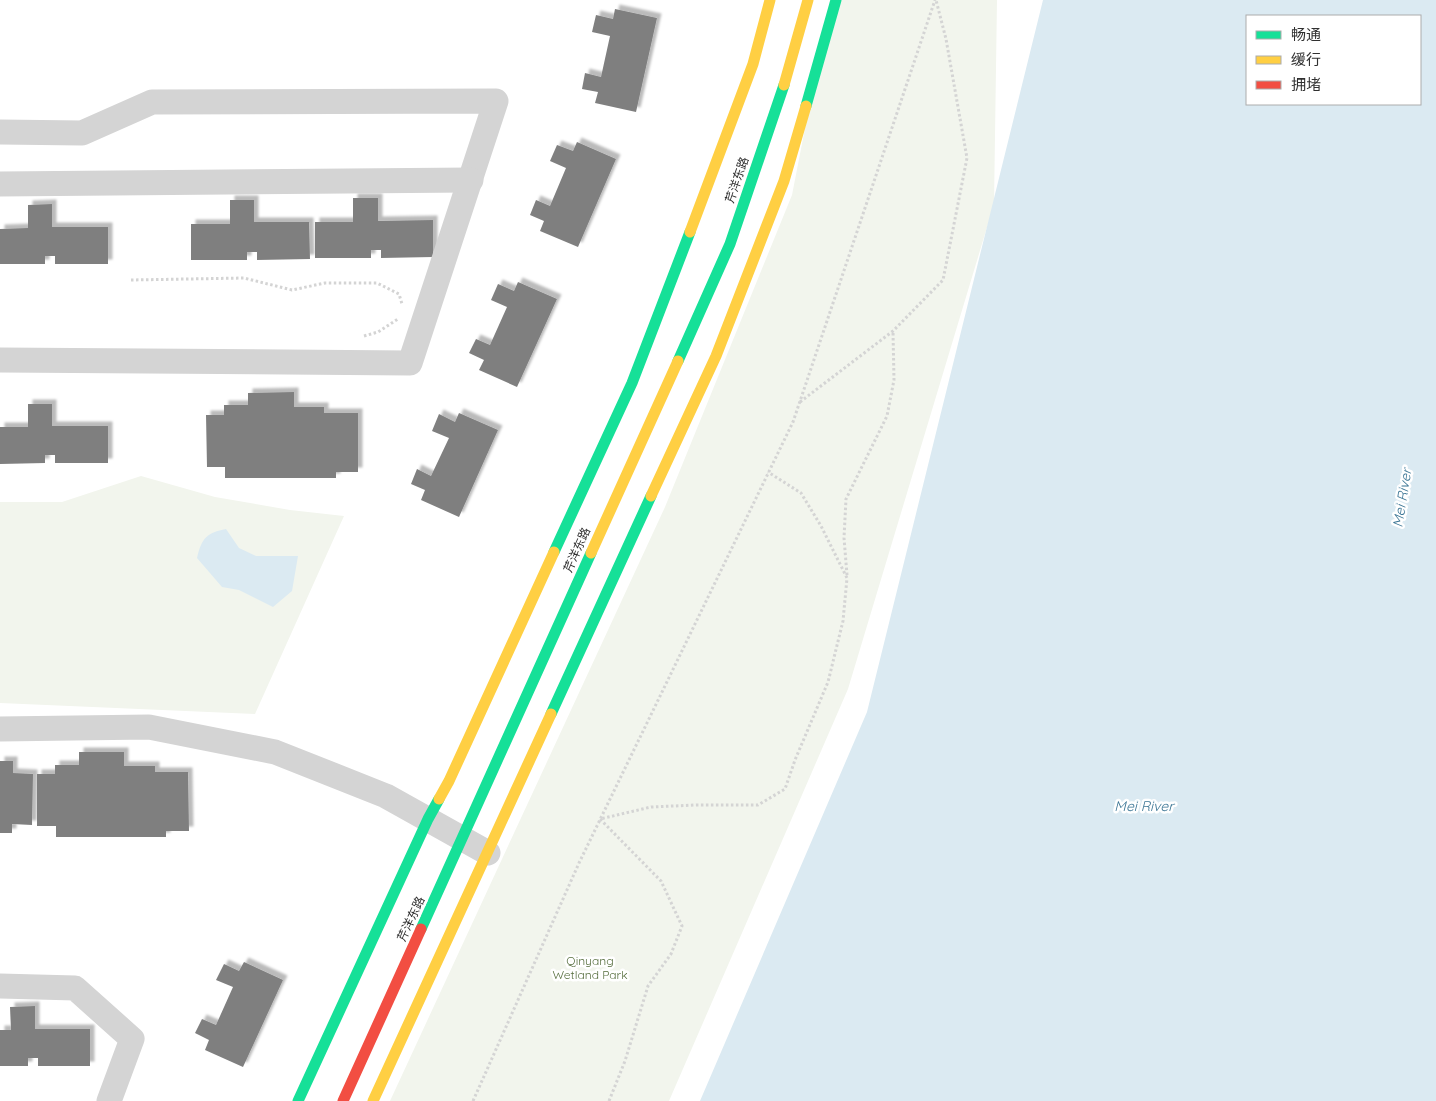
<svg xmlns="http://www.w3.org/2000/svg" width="1436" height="1101" viewBox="0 0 1436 1101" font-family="Quicksand,'Noto Sans SC',sans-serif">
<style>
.green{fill:#f2f5ed}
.water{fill:#dbeaf2;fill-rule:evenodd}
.building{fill:#7f7f7f;filter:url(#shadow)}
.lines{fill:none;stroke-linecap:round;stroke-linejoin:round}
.path{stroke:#d4d4d4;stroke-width:3;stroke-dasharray:2.5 2.5;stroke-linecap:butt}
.street{stroke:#d4d4d4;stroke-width:25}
.fast{stroke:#16e098;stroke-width:11}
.slow{stroke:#ffcf43;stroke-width:11}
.jam{stroke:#f24e42;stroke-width:11}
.labels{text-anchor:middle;stroke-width:5;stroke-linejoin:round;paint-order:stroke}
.street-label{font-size:12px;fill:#303030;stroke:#fff}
.park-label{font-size:12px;fill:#556d3c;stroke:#fff}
.water-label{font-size:14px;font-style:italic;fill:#3c7695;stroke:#fff}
</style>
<defs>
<filter id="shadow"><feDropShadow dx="4.5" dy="-4.5" stdDeviation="1" flood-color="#0004"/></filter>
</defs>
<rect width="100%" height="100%" fill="#fff"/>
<!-- green -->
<g class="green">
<path d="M830,0H997L994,204L848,689L669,1101H390L665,507L792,195Z"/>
<path d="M141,476L215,497L290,510L344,516L255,714L0,703V502H62Z"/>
</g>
<!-- water -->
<g class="water">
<path d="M1043,0H1436V1101H700L867,712ZM1420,16V104H1247V16Z"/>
<path d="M226,529L239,548L256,556H298L292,591L273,607L239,590L222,587L197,558C202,537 207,533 226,529Z"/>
</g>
<!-- building -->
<g class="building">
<path d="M615,9L657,18L636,112L595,103L598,92L582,89L585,73L601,77L610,36L592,32L596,15L613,19Z"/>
<path d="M577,142L616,159L578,247L540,231L544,221L530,215L536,200L550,206L566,168L550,161L557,145L573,151Z"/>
<path d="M353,198H378V221L433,220V257L381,258V250H371V258H315V222H353Z"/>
<path d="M230,200H254V222H309L310,259L257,260V252H247V260H191V224H230Z"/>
<path d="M52,204V227H108V264H55V256H45V264H0V229L28,228V205Z"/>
<path d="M518,282L557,299L517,387L479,370L484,360L469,353L476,339L490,345L507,307L491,300L498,284L514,291Z"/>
<path d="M294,392V407H324V413H358V472H336V478H225V467H207L206,415H224V405H248V393Z"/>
<path d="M28,404H52V426H108V463H55V455H45V463L0,464V427H28Z"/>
<path d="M459,413L498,430L459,517L421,500L425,490L411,484L417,469L431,476L449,438L432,431L439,414L455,422Z"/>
<path d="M79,752H124V766H155V772H188L189,831H166V837H56V826H37V774H55V765H79Z"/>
<path d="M0,761H13V773L33,774L32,825L12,824V833H0Z"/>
<path d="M244,962L283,980L243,1067L205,1050L209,1040L195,1033L202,1019L216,1025L233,987L216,980L224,964L239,971Z"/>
<path d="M35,1006V1029H90V1066H38V1058H28V1066H0V1030H11L10,1007Z"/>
</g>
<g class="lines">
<!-- path -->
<g class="path">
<path d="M131,280L244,278L292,290L325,283H377L399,294L402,304"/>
<path d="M364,336L378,332L398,319"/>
<path d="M800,402L893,331L943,280L967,158L946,39L936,0"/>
<path d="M847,575L844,538L846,499L887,416L894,380L893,332"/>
<path d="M473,1101L579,863L793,422L935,0"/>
<path d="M609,1101L625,1061L648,986L671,954L682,926L661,881L600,819L651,807L696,805H758L785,789L795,760L828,682L843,621L847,578L821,526L801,493L768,472"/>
</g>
<!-- street -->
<g class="street">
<path d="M0,132L82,133L152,102L496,101L410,363L0,360"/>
<path d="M0,184L471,180"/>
<path d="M0,729L149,727L275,752L386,796L488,853"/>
<path d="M0,986L75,988L132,1039L109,1101"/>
</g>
<!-- fast -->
<g class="fast">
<path d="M806,106L836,0"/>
<path d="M678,361L730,244L784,85"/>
<path d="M554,552L632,383L690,232"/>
<path d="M551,714L651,496"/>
<path d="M421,929L591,553"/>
<path d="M298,1101L428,819L439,799"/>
</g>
<!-- slow -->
<g class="slow">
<path d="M784,85L808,0"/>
<path d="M690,232L753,64L770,0"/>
<path d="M651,496L716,356L784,181L806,106"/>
<path d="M591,553L678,361"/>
<path d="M439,799L449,781L554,552"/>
<path d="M373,1101L551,714"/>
</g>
<!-- jam -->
<path class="jam" d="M343,1101L421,929"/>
</g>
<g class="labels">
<!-- street labels -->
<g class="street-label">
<text transform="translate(737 180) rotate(-71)" y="4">芹洋东路</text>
<text transform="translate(577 550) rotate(-66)" y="4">芹洋东路</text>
<text transform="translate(411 919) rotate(-65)" y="4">芹洋东路</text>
</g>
<!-- park labels -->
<g class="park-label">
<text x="590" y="965">Qinyang<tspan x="590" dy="14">Wetland Park</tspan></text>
</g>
<!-- water labels -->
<g class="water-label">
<text transform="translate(1402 498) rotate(-81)" y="5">Mei River</text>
<text x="1144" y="811">Mei River</text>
</g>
</g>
<!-- legend -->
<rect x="1246" y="15" width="175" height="90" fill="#ffffff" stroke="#acacac"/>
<rect x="1256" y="31" width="25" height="8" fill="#16e098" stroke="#acacac"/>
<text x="1291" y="40" font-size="15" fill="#303030">畅通</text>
<rect x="1256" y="56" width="25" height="8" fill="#ffcf43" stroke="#acacac"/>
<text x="1291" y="65" font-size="15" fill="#303030">缓行</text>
<rect x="1256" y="81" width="25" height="8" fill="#f24e42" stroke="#acacac"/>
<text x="1291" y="90" font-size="15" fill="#303030">拥堵</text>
</svg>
